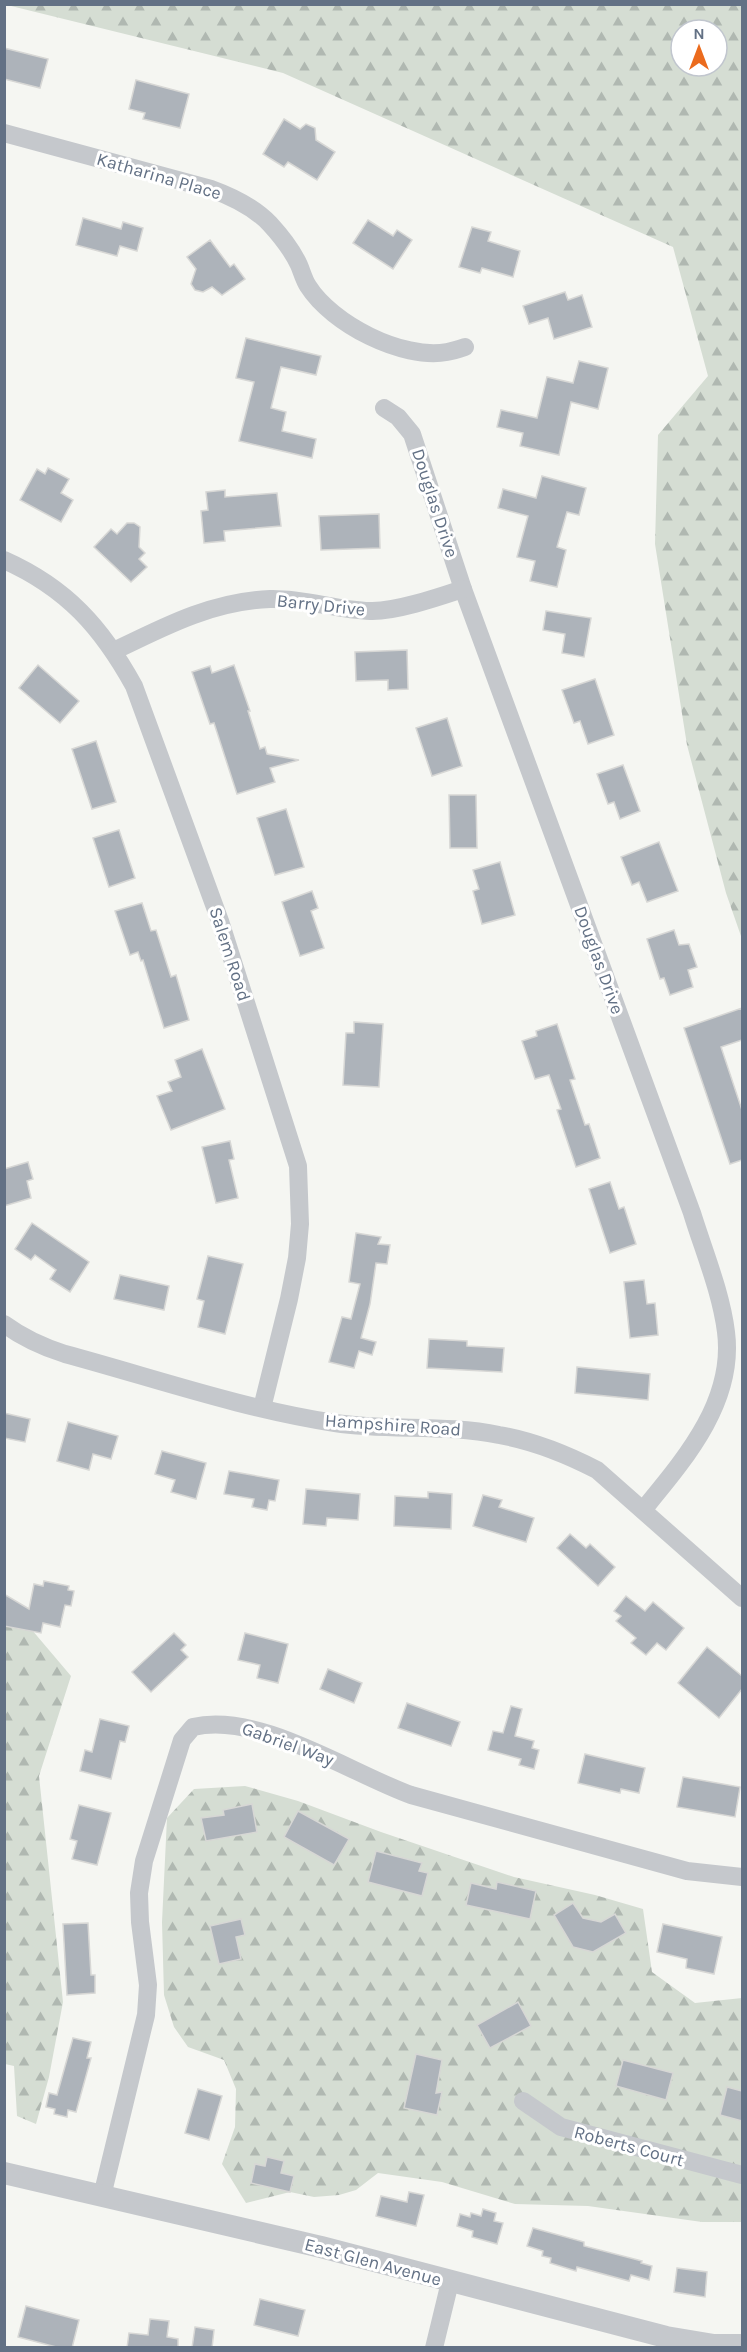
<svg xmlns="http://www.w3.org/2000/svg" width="747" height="2352" viewBox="0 0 747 2352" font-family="Karla,sans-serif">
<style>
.forest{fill:url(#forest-firs);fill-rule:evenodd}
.building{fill:#adb3ba;stroke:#d7d7d5;stroke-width:1.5}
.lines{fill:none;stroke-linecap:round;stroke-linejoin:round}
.minor{stroke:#c5c8cc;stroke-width:18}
.tertiary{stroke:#c5c8cc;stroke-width:22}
.labels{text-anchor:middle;stroke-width:6;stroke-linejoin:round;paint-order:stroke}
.street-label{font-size:18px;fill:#637185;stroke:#fff}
</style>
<defs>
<pattern id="forest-firs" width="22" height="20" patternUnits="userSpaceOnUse" patternTransform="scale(1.5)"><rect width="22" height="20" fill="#d5ddd3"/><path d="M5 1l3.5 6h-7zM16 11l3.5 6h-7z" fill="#b0b8b1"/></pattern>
</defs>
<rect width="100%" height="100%" fill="#f5f6f2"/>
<!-- forest -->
<g class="forest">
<path d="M7,5H742V939L726,893L687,745L655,544L658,435L708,376L673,247L283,73ZM681,30H717V66H681Z"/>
<path d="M4,1597L71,1676L39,1776L63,2002L49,2077L36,2124L17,2116L14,2066L5,2064Z"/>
<path d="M245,1786L298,1801L381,1832L514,1877L595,1895L643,1909L652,1972L695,2003L742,1998V2222H702L588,2206L515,2204L442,2182L378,2173L356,2190L339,2195L314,2197L290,2192L246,2203L222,2164L235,2127L236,2089L224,2060L188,2047L174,2027L164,1995L162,1922L167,1818L194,1789Z"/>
</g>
<!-- building -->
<g class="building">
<path d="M4,48L48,59L40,88L4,79Z"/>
<path d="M136,80L189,94L180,128L143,119L145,113L129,109Z"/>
<path d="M284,119L300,129L306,124L315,128L316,140L335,152L317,180L288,162L284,167L263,154Z"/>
<path d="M83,218L121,229L123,222L143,228L137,251L120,246L117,256L76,245Z"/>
<path d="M368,220L393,236L397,230L412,240L393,269L353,243Z"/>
<path d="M472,227L491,232L488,241L520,251L513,277L482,268L480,273L459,267Z"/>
<path d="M210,240L230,267L234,264L245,279L222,295L212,287L203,292L195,290L191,284L196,269L187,257Z"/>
<path d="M565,292L568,300L582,295L592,327L554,339L548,318L529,324L523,306Z"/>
<path d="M246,338L321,356L316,375L281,367L271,408L286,412L282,431L316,439L312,458L239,441L254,382L236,378Z"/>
<path d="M579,361L608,368L598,409L571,402L559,455L520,446L523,433L497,427L501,410L537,418L547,377L573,383Z"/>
<path d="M48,468L69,479L61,493L73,500L61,522L20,500L37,469L45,474Z"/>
<path d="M542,476L586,488L579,515L567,512L557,547L566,550L557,587L530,581L535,561L517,557L528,516L498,508L503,489L536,498Z"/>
<path d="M225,490V497L277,493L281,526L224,531L225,541L204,543L201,511L208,510L206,492Z"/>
<path d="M379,514L380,548L321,550L319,516Z"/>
<path d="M127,523H134L140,527L139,547L145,553L139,559L147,567L131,582L94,547L111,529L117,534Z"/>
<path d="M546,611L591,618L584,657L562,653L565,634L543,630Z"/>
<path d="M407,650L408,689L388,690V680L356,681L355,652Z"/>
<path d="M38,665L79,701L60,723L19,688Z"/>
<path d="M234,665L250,711H248L260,749L265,747L267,754L299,760L270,768L275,782L237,794L214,723L210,724L192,672L210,666L212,673Z"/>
<path d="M595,679L614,735L588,744L580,721L574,723L562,690Z"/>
<path d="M447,718L462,766L432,776L416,728Z"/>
<path d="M96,741L116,802L92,809L72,749Z"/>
<path d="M623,765L640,811L620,819L614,802L608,804L597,774Z"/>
<path d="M449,795H476L477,848H450Z"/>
<path d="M286,809L304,867L275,875L257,818Z"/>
<path d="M119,830L135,878L109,887L93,838Z"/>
<path d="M659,842L678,891L647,902L639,882L632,885L621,857Z"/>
<path d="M500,862L515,915L482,924L473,891L479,889L473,870Z"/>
<path d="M312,891L318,908L311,911L324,948L300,956L282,902Z"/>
<path d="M142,903L151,931L156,930L171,977L176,975L189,1020L164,1028L143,960L141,961L138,952L130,955L115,911Z"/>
<path d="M674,930L679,945L689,944L697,967L688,970L693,987L670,995L664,978L660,979L647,939Z"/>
<path d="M742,1008V1040L721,1047L742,1110V1160L730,1164L684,1028Z"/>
<path d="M354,1022L383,1024L379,1087L343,1085L346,1033H354Z"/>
<path d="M557,1024L575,1079L570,1080L585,1125L589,1124L600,1158L576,1167L557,1110L561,1109L549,1075L535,1079L522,1041L537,1036L536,1031Z"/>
<path d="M202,1049L225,1109L171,1130L157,1096L172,1091L168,1082L181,1077L175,1060Z"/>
<path d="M230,1141L234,1159L229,1160L238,1198L216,1203L202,1147Z"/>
<path d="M28,1162L33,1179L27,1181L31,1198L4,1206V1169Z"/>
<path d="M610,1182L619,1209L624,1207L636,1244L610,1253L589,1189Z"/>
<path d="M32,1223L89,1262L70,1292L50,1279L56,1270L35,1255L31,1260L15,1249Z"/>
<path d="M356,1233L381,1237L378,1244L390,1245L387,1264L376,1263L370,1304L361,1338L376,1342L372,1355L359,1351L354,1368L329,1362L342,1317L351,1319L360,1284L349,1282Z"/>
<path d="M208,1256L243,1264L225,1334L198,1327L204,1301L197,1299Z"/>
<path d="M120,1275L169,1286L164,1310L114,1299Z"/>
<path d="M644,1280L647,1304L655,1303L658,1335L630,1338L624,1282Z"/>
<path d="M429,1339L467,1341V1346L504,1348L502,1372L427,1368Z"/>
<path d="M577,1367L650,1374L648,1400L575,1393Z"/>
<path d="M4,1413L30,1419L25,1442L4,1438Z"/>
<path d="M68,1422L118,1436L111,1459L93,1454L89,1470L57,1461Z"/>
<path d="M162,1451L206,1463L196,1499L171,1492L175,1480L155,1474Z"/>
<path d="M229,1471L279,1480L275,1501L269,1500L267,1510L252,1507L254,1499L224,1494Z"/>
<path d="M306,1489L360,1494L358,1520L327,1518L326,1526L303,1524Z"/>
<path d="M428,1492L452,1494L451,1529L394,1526L395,1496L428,1498Z"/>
<path d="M483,1495L502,1500L499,1507L534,1518L526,1542L473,1526Z"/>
<path d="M570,1534L586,1548L590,1544L615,1567L598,1586L557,1548Z"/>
<path d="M44,1581L69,1586L68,1590L74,1591L71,1606L65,1605L60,1627L43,1623L41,1633L4,1626V1594L29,1609L34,1584L43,1586Z"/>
<path d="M626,1596L645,1611L653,1602L684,1628L666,1650L657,1643L646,1655L631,1643L636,1638L616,1621L621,1616L614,1611Z"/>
<path d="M174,1633L186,1645L181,1650L188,1657L151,1692L132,1672Z"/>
<path d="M245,1633L288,1644L278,1683L257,1678L260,1665L238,1660Z"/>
<path d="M707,1647L742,1676V1689L719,1718L678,1683Z"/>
<path d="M328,1669L362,1683L354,1703L320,1689Z"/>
<path d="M407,1703L460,1722L451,1746L398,1728Z"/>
<path d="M511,1706L522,1709L515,1736L534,1741L532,1748L539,1750L534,1769L519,1765L521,1759L488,1750L493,1731L503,1733Z"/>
<path d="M100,1719L129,1726L125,1742L120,1741L111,1779L80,1771L85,1750L92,1752Z"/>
<path d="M585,1754L645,1768L639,1793L621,1789L620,1793L578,1783Z"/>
<path d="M683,1777L740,1787L735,1817L677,1807Z"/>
<path d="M252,1804L257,1832L206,1841L201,1818L224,1815L223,1810Z"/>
<path d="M79,1805L111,1813L97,1865L72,1859L77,1841L70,1839Z"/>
<path d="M298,1811L349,1839L334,1865L284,1837Z"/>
<path d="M376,1851L422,1863L419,1871L428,1873L422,1896L368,1882Z"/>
<path d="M497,1882L536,1891L530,1919L466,1905L471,1883L496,1889Z"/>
<path d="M573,1903L583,1918L601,1922L615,1914L626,1933L593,1952L573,1947L554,1915Z"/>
<path d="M241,1919L245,1935L236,1937L241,1959L219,1964L210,1926Z"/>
<path d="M88,1923L91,1975H95V1993L67,1995L63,1924Z"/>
<path d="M663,1924L722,1937L714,1974L686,1968L687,1959L657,1952Z"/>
<path d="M518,2002L531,2026L490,2048L477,2025Z"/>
<path d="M73,2038L91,2042L87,2058H91L76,2112L68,2110L67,2117L54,2114L55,2109L46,2107L49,2093L57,2095Z"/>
<path d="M416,2054L442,2060L436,2093L442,2092L437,2115L404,2108Z"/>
<path d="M623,2060L673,2073L666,2100L616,2086Z"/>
<path d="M727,2087L742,2091V2121L720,2115Z"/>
<path d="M198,2089L222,2096L209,2140L185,2133Z"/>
<path d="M267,2157L284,2161L281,2173L294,2176L290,2192L251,2183L255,2164L265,2166Z"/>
<path d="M409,2192L424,2195L416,2226L376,2216L381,2196L407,2202Z"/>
<path d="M483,2209L496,2213L494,2221L503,2223L497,2244L472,2237L473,2231L457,2226L460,2214L470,2217L471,2213L481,2216Z"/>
<path d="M533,2228L584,2242V2246L642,2261L641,2263L652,2266L649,2280L631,2275L629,2281L577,2267L576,2271L550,2263L551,2258L542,2256L543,2251L527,2246Z"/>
<path d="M677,2268L707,2272L705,2297L674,2292Z"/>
<path d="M260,2299L305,2310L298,2336L254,2325Z"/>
<path d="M26,2306L79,2320L72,2348H60L18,2337Z"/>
<path d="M150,2319L169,2321L167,2337L178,2339V2348H127L129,2333L148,2335Z"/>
<path d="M195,2327L214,2330L212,2348H192Z"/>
</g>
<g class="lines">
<!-- minor -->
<g class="minor">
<path d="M4,133L211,189C233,197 254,207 270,224C281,236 292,250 299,265C302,272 304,280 308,286C332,324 402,360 447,352C453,351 459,349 465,347"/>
<path d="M384,408L398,417L412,434L463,589L692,1213C704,1252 721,1292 726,1332C735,1402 684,1460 643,1510"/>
<path d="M4,560C67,588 102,628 134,686L220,921L298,1166L300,1224L297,1258L289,1299L262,1408"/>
<path d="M114,651C165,626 213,601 270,599C304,598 336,610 370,611C395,612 439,597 463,589"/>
<path d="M4,1324C23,1338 43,1347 65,1354C154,1378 243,1409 335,1423C389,1431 446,1424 499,1435C534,1441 566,1454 597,1470L742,1598"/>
<path d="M523,2101L561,2127L742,2175"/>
<path d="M102,2196L146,2015L148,1985L140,1922L139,1893L144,1861L182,1740L193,1727C258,1711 350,1773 411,1795L687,1871L742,1877"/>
<path d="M434,2348L450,2282"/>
</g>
<!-- tertiary -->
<path class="tertiary" d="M4,2173L321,2247L666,2337L714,2345H742"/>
</g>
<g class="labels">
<!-- street labels -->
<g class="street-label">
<text transform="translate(159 176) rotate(16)" y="6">Katharina Place</text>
<text transform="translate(435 503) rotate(72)" y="6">Douglas Drive</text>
<text transform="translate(321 605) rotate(6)" y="6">Barry Drive</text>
<text transform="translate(230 954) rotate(72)" y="6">Salem Road</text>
<text transform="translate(599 960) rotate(70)" y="6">Douglas Drive</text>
<text transform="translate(393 1425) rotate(4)" y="6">Hampshire Road</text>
<text transform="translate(288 1744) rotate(20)" y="6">Gabriel Way</text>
<text transform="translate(629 2146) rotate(15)" y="6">Roberts Court</text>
<text transform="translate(373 2262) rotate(15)" y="6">East Glen Avenue</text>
</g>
</g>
<!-- border -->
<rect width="747" height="2352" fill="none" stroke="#637185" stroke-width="12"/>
<!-- north arrow -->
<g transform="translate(699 48)"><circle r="28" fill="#ffffff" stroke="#c1c6ce" stroke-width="1.5"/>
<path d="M0-4.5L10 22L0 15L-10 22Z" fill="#eb6b1d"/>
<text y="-9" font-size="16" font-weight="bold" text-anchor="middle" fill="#637185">N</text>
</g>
</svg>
